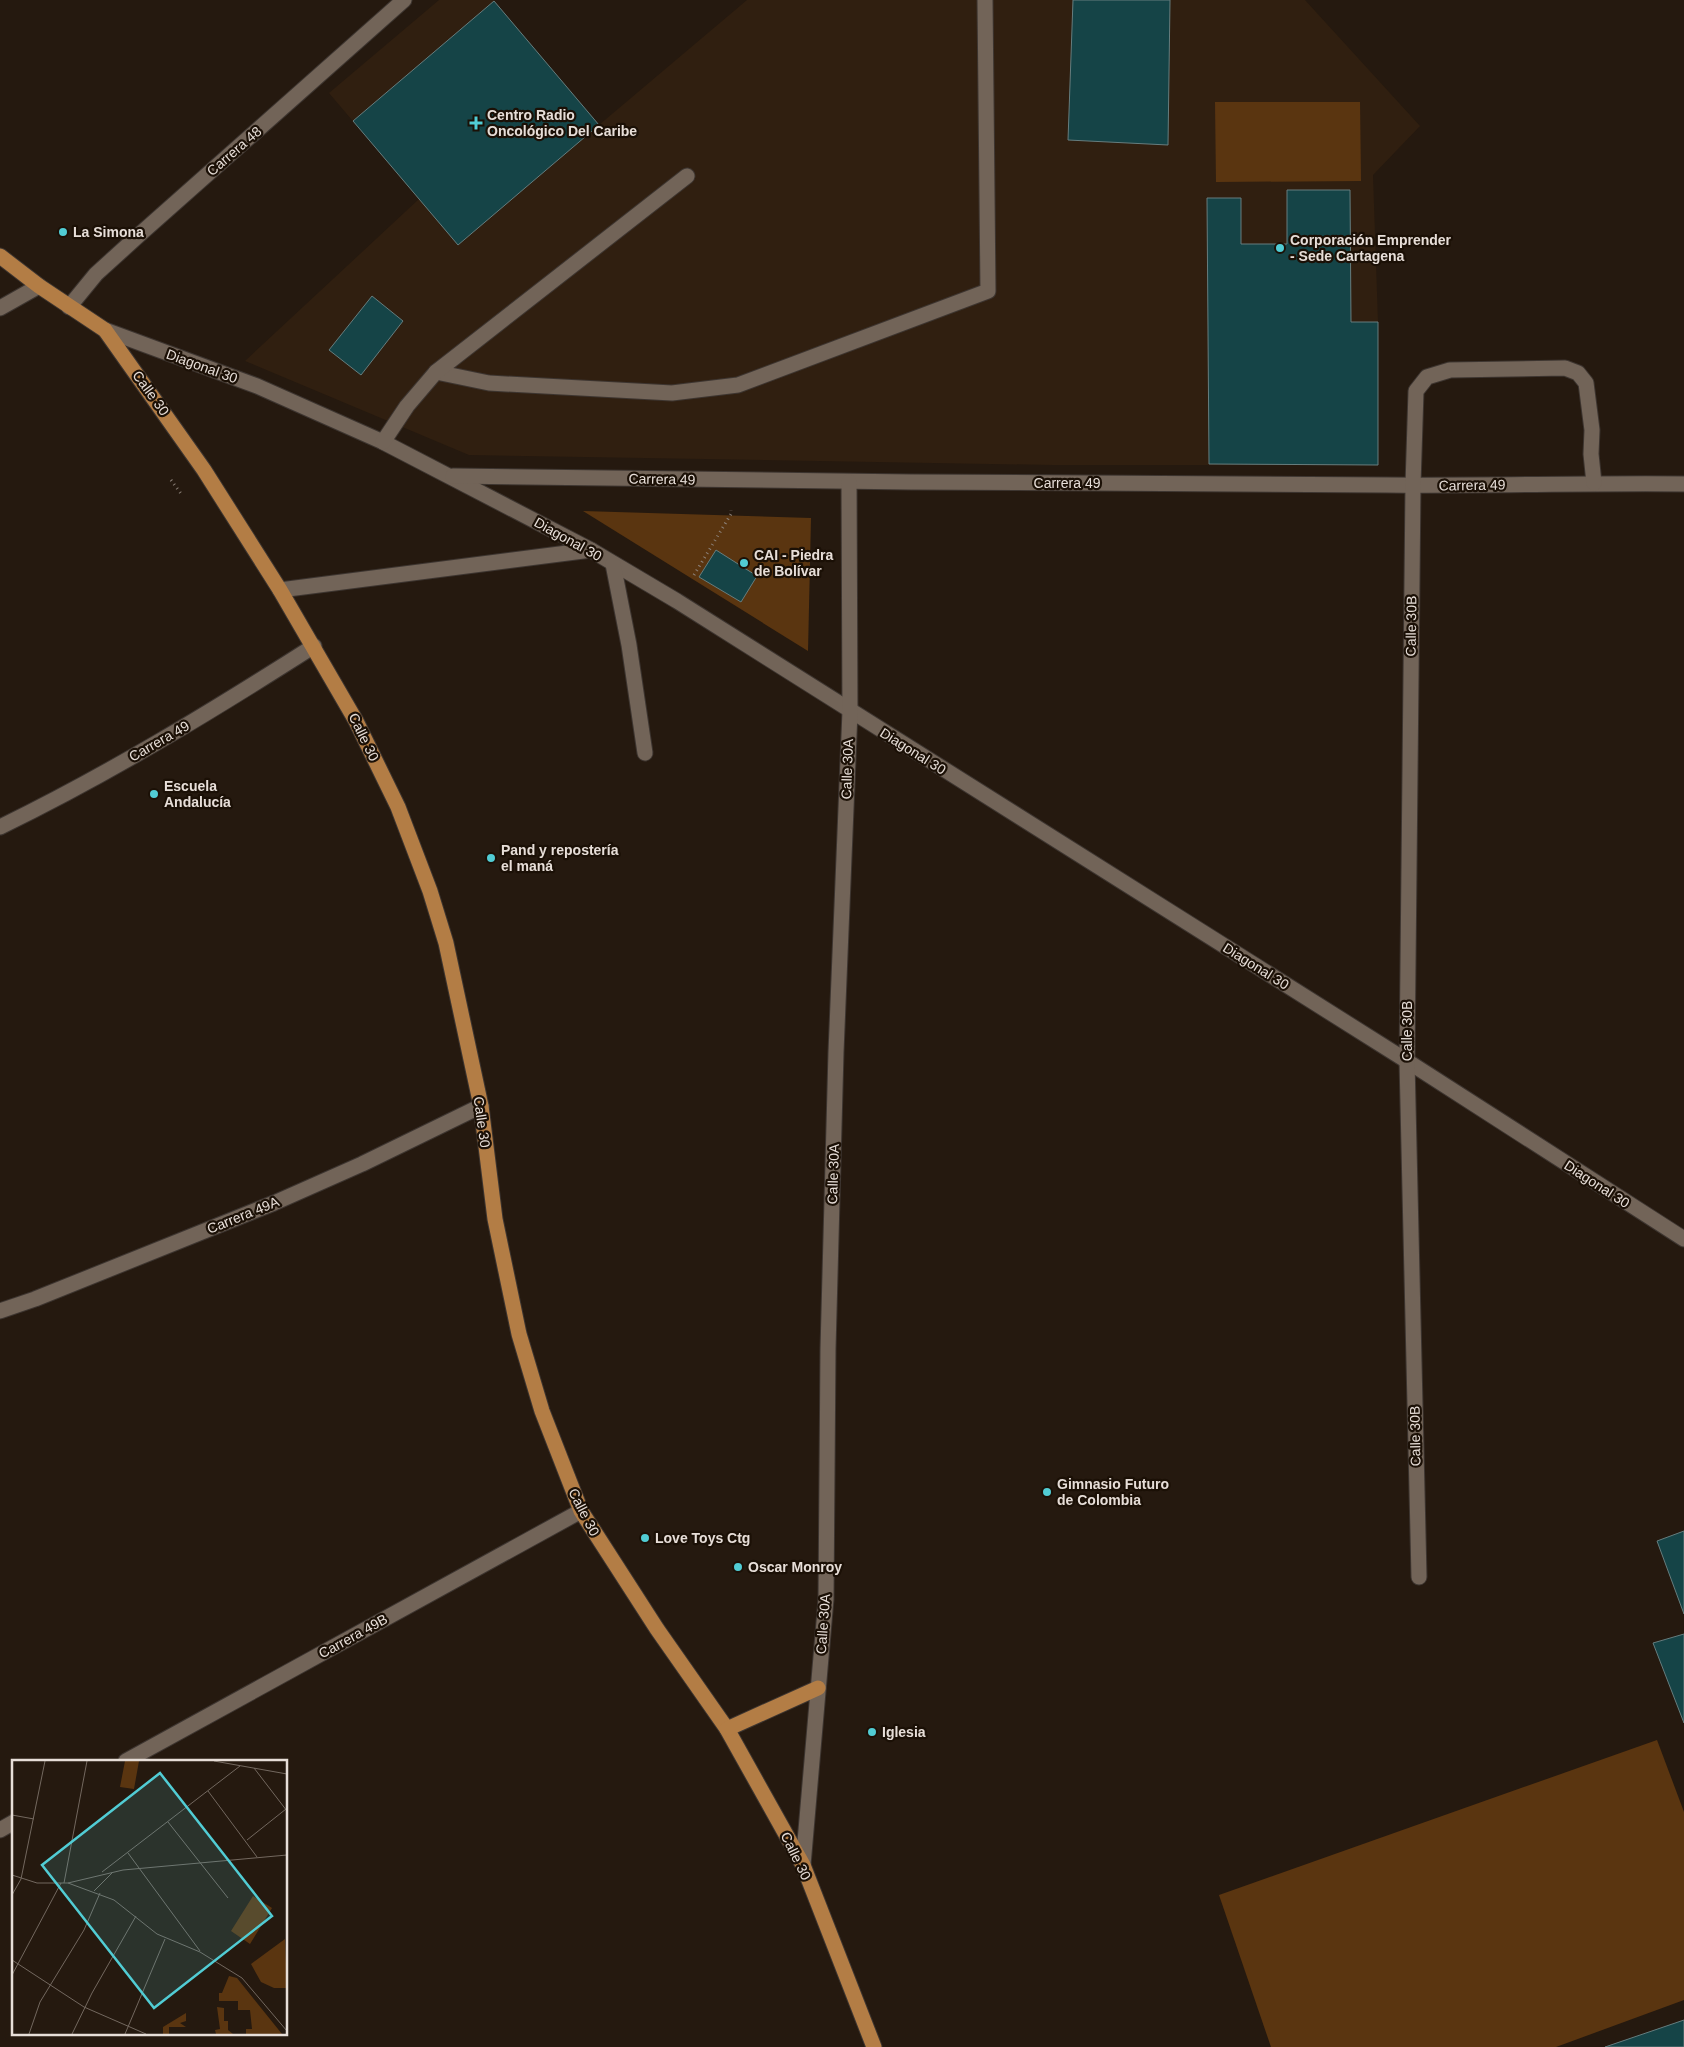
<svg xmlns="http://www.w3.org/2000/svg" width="1684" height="2047" viewBox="0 0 1684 2047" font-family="Arial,sans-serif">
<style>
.built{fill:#301f10}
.green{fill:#5a3510}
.building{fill:#154447;stroke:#667d7e}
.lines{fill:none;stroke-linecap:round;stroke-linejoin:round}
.minor-casing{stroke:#3d3530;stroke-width:17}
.major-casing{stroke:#3d3530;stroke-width:17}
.path{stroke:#8c8179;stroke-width:3;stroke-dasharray:1 4;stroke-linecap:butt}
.minor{stroke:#726458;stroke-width:15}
.major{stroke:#b37d45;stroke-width:15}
.poi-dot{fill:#51ccd4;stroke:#1b1006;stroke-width:2}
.labels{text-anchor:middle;stroke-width:4.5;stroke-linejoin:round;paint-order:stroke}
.poi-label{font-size:14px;font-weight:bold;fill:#e7ded8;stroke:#1b1006;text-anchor:start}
.street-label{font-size:14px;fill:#e7ded8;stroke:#1b1006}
.inset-road{fill:none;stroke:#73685f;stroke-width:1}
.view{fill:#51ccd4;fill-opacity:0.15;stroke:#51ccd4;stroke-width:2.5}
.inset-edge{fill:none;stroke:#e7ded8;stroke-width:2.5}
</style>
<rect width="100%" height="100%" fill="#25190f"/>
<!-- built -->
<path class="built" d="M439,0H493L599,125L747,0H1305L1420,126L1373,175L1378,322V465H1054L469,455L245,361L419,199L329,93Z"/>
<!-- green -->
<g class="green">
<path d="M1215,102H1360L1361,181L1216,182Z"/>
<path d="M583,511L811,518L808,651Z"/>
<path d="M1657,1740L1684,1812V2000L1556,2047H1271L1219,1895Z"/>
</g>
<!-- building -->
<g class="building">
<path d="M1073,0H1170L1168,145L1068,140Z"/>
<path d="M494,1L599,125L458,245L353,121Z"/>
<path d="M1287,190H1350L1351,322H1378V465L1209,464L1207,198H1241V244H1287Z"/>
<path d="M372,296L403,321L361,375L329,350Z"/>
<path d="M716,550L757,576L741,602L699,577Z"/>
<path d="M1684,1531V1614L1657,1541Z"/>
<path d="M1684,1634V1723L1653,1643Z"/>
<path d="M1684,2020V2047H1605Z"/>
</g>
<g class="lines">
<defs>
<g id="minor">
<path d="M69,307L96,274L139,235L404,0"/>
<path d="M0,308L39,286"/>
<path d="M105,330L257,386L383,442L591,550L677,601L1407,1061L1684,1239"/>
<path d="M436,372L489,383L672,393L738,385L988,291L985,0"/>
<path d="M383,442L407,406L436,372L687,176"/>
<path d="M453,476C764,481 1076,484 1387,485C1486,486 1585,483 1684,484"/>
<path d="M613,564L629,645L645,753"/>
<path d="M280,590L591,550"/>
<path d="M0,827C109,774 212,711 314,646"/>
<path d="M0,1311L35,1299L274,1203L362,1164L481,1106"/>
<path d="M1419,1577L1407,1061L1413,485L1416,391L1427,377L1450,370L1565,368L1578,373L1586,383L1592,430L1591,454L1594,483"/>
<path d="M126,1761L581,1511"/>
<path d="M0,1830L14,1822"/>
<path d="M803,1865L826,1599L828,1349L836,1052L850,711L849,482"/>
</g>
<g id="major">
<path d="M0,256L39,286L105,330L204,470L280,590L356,721L398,807L430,891L446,943L481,1106L495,1219L519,1334L542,1411L581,1511L657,1629L727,1729L803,1865L874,2047"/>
<path d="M727,1729L818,1688"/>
</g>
</defs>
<!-- minor casing -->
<use href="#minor" class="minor-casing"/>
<!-- major casing -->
<use href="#major" class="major-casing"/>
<!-- path -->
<g class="path">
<path d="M171,480L182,495"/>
<path d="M694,575L731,514V510"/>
</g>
<!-- minor -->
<use href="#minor" class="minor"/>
<!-- major -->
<use href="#major" class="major"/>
</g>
<!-- markers -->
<g class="poi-dot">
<path d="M473.5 115.5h5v5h5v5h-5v5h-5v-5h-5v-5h5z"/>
<circle cx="63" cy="232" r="5"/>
<circle cx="1280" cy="248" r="5"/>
<circle cx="744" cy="563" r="5"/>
<circle cx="154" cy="794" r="5"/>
<circle cx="491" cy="858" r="5"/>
<circle cx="1047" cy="1492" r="5"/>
<circle cx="645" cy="1538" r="5"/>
<circle cx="738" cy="1567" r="5"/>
<circle cx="872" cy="1732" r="5"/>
</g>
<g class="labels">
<!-- poi labels -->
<g class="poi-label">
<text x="487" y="120">Centro Radio<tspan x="487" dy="16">Oncológico Del Caribe</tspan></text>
<text x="73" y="237">La Simona</text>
<text x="1290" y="245">Corporación Emprender<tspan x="1290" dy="16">- Sede Cartagena</tspan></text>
<text x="754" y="560">CAI - Piedra<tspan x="754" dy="16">de Bolívar</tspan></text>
<text x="164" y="791">Escuela<tspan x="164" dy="16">Andalucía</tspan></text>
<text x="501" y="855">Pand y repostería<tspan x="501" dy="16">el maná</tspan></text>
<text x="1057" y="1489">Gimnasio Futuro<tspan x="1057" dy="16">de Colombia</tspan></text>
<text x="655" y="1543">Love Toys Ctg</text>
<text x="748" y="1572">Oscar Monroy</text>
<text x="882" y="1737">Iglesia</text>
</g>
<!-- street labels -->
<g class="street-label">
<text transform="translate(234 151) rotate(-41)" y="5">Carrera 48</text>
<text transform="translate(202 366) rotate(20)" y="5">Diagonal 30</text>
<text transform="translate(151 393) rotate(54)" y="5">Calle 30</text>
<text transform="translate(662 479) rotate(1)" y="5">Carrera 49</text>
<text x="1067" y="488">Carrera 49</text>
<text transform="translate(1472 485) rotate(-1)" y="5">Carrera 49</text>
<text transform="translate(568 539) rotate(29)" y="5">Diagonal 30</text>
<text transform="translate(1411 626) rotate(-89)" y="5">Calle 30B</text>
<text transform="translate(364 737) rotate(64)" y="5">Calle 30</text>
<text transform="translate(159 741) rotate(-30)" y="5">Carrera 49</text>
<text transform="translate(913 751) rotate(32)" y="5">Diagonal 30</text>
<text transform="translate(847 769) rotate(-88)" y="5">Calle 30A</text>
<text transform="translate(1256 966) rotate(32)" y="5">Diagonal 30</text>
<text transform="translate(1407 1031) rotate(-90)" y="5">Calle 30B</text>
<text transform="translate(482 1122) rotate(82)" y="5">Calle 30</text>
<text transform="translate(833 1174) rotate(-88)" y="5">Calle 30A</text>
<text transform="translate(1597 1184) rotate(33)" y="5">Diagonal 30</text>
<text transform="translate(243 1215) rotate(-22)" y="5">Carrera 49A</text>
<text transform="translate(1415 1436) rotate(-91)" y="5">Calle 30B</text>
<text transform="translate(584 1512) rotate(63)" y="5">Calle 30</text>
<text transform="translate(823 1624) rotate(-86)" y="5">Calle 30A</text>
<text transform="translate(353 1636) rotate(-29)" y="5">Carrera 49B</text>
<text transform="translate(796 1856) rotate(64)" y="5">Calle 30</text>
</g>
</g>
<!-- overview -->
<g transform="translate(12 1760)">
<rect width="275" height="275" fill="#25190f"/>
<path d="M113,1H127L122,29L108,27ZM241,136L260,148L238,184L219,171ZM273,179L275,228H262L249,222L239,204ZM217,216L225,218L270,274H234V269H240L238,250H226V241H207V233H210ZM205,247L212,248V261H216V270L221,274H204L203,270L208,269ZM174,253V261L168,263L174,267H157V274H151V267Z" fill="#5a3510"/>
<path class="inset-road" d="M202,1L275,14M242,8L275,51M196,31L245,97M0,55L22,59M156,62L216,138M235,80L274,49M116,93L188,191M90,112L228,6M0,115L25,123H56L102,140L145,174L188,192L230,218L275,271M52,123L75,1M56,123L111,110L275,95M82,131L101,112M0,135L9,119L33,1M0,200L72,247L134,274M0,215L49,123M17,274L28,242L72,170L88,133M60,274L80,233L124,156M113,274L153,179"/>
<path class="view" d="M148,13L260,156L142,248L30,105Z"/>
<rect width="275" height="275" class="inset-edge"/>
</g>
</svg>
